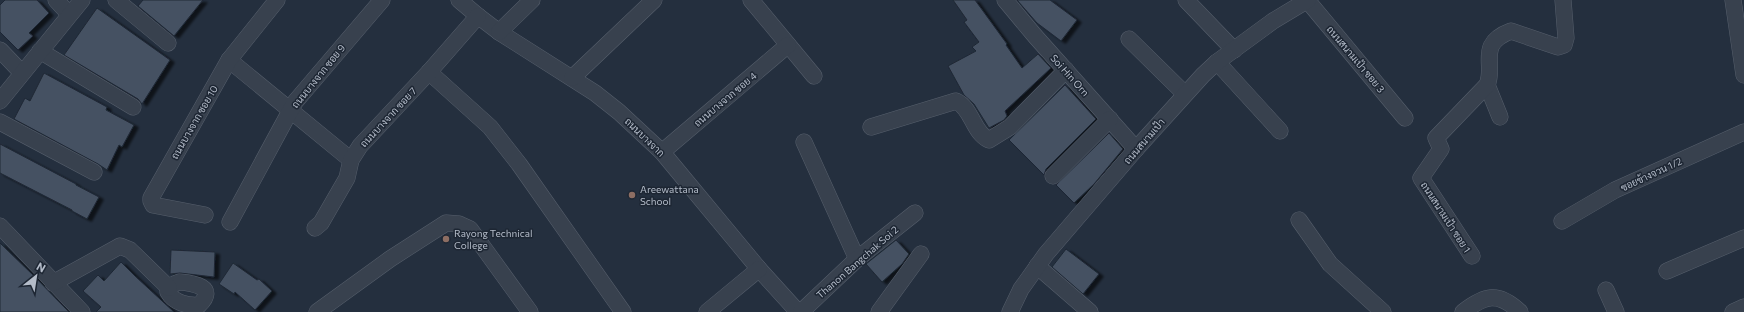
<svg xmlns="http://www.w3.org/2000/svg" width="1744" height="312" viewBox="0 0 1744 312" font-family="Commissioner,Sarabun,sans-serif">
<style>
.building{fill:#455162;stroke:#1f2835;filter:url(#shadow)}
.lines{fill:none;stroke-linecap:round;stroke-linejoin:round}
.minor-casing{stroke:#565f6c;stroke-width:17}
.minor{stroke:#38414e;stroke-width:16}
.education-dot{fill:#8d6e63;stroke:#1d2633;stroke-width:1.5}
.labels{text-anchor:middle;stroke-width:3;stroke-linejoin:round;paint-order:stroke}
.street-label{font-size:10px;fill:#b4bcc9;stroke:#1d2633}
.poi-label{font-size:10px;fill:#b4bcc9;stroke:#1d2633;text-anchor:start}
</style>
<defs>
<filter id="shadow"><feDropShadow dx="4.5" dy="2.5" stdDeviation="1" flood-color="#0009"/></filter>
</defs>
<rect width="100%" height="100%" fill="#242f3e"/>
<!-- building -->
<g class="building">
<path d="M5,0H37L49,13L29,33L33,36L18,50L0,32V5Z"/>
<path d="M143,0H203L174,36L138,6Z"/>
<path d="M953,0H975L1007,44L1006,45L1022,68L1038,54L1051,68L1005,111L1007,116L1004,120L989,128L974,104L964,95L948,66L976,51L972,47L979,42L964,22L967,20Z"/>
<path d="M1017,0H1050L1077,20L1061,41L1037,23Z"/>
<path d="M97,8L170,60L142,104L138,99L64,55Z"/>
<path d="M44,73L107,107L106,110L134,125L122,147L119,145L107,170L98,164L14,119L25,98L30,101Z"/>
<path d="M1065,85L1096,119L1046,169L1044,175L1009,140Z"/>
<path d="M1109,133L1123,149L1094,184L1074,203L1056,185Z"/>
<path d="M0,144L76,184V185L99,197L87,219L72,211V210L0,173Z"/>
<path d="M896,240L909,254L902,264L882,282L866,264Z"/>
<path d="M0,243L34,276L69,312H0Z"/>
<path d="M1066,249L1099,274L1083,294L1052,267Z"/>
<path d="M171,250L215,252L214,277L180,273L170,274Z"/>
<path d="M121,262L135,276L174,312H96L101,307L83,291L98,275L104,281Z"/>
<path d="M233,263L257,280L259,279L272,291L255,310L235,292L234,294L219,284Z"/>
</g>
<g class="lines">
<defs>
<g id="minor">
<path d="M56,0L69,14"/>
<path d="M116,0L168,43"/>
<path d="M459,0L478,16L499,32L595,93L619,112L662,152L759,269L798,312"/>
<path d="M751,0L814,76"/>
<path d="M1005,0L1035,36L1136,149"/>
<path d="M1186,0L1234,50"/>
<path d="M1307,0L1405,118"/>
<path d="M1733,0L1744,75"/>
<path d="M499,32L532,0"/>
<path d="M1129,39L1185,94"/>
<path d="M0,50L22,73"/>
<path d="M40,51L133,107"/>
<path d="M229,60L351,160"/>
<path d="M1217,62L1280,131"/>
<path d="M429,72L490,127L519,164L623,312"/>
<path d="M572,78L654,0"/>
<path d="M1487,85L1500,117"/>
<path d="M0,101L82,0"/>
<path d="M0,122L94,172"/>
<path d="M871,127L956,101C972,108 973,133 989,140L1010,127L1066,70"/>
<path d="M804,142L857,259"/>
<path d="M662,152L788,45"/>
<path d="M1053,176L1110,119"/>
<path d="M205,215L153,205L151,201V198L229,60L277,0"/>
<path d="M1299,220L1330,264L1383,312"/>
<path d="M1562,221L1615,190L1744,132"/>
<path d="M230,222L295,102L382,0"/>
<path d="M0,226L82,312"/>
<path d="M315,228L321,223L347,178L351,160L360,146L429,72L478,16"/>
<path d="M1472,256L1421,178L1441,149L1436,138L1487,85C1496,65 1476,44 1511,31L1558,47L1564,45L1566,38L1563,0"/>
<path d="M1037,266L1090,312"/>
<path d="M1667,271L1744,238"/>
<path d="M179,282C193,283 218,287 199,305C188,306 174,303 168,292C170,286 173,284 179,282Z"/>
<path d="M53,283L120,246L130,250L169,288"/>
<path d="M1606,290L1616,312"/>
<path d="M317,312L390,259L446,223L459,224L470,229L530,312"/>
<path d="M707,312L759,269"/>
<path d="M801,312L857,259L915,213"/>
<path d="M879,312L921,254"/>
<path d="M1010,312L1021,289L1046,254L1136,149L1203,75L1217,62L1273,21L1308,0"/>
<path d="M1463,312C1485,295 1498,291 1520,312"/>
<path d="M1733,312L1744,307"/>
</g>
</defs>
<!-- minor casing -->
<use href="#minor" class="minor-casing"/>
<!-- minor -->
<use href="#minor" class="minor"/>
</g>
<!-- markers -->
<g class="education-dot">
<circle cx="632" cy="195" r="4"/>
<circle cx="446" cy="239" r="4"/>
</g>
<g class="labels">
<!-- street labels -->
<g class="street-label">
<text transform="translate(1356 59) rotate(50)" y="4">ถนนสนามเป้า ซอย 3</text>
<text transform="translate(1070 75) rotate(48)" y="4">Soi Hin Orn</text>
<text transform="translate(318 76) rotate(-51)" y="4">ถนนบางจาก ซอย 9</text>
<text transform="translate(725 99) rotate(-40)" y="4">ถนนบางจาก ซอย 4</text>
<text transform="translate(388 117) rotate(-47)" y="4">ถนนบางจาก ซอย 7</text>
<text transform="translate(194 122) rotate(-60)" y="4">ถนนบางจาก ซอย 10</text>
<text transform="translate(645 137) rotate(44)" y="4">ถนนบางจาก</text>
<text transform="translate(1144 141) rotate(-49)" y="4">ถนนสนามเป้า</text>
<text transform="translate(1651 174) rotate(-25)" y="4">ซอยข้างจวน 1/2</text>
<text transform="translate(1446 217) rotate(57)" y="4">ถนนสนามเป้า ซอย 1</text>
<text transform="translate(857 262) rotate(-41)" y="4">Thanon Bangchak Soi 2</text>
</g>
<!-- poi labels -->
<g class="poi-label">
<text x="640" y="193">Areewattana<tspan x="640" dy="12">School</tspan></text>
<text x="454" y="237">Rayong Technical<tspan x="454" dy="12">College</tspan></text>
</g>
</g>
<!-- north arrow -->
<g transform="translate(36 276) rotate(30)" stroke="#1d2633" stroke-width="3" paint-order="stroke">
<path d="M0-3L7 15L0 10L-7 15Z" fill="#b4bcc9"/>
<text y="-6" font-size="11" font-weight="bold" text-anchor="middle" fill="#b4bcc9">N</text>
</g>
</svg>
